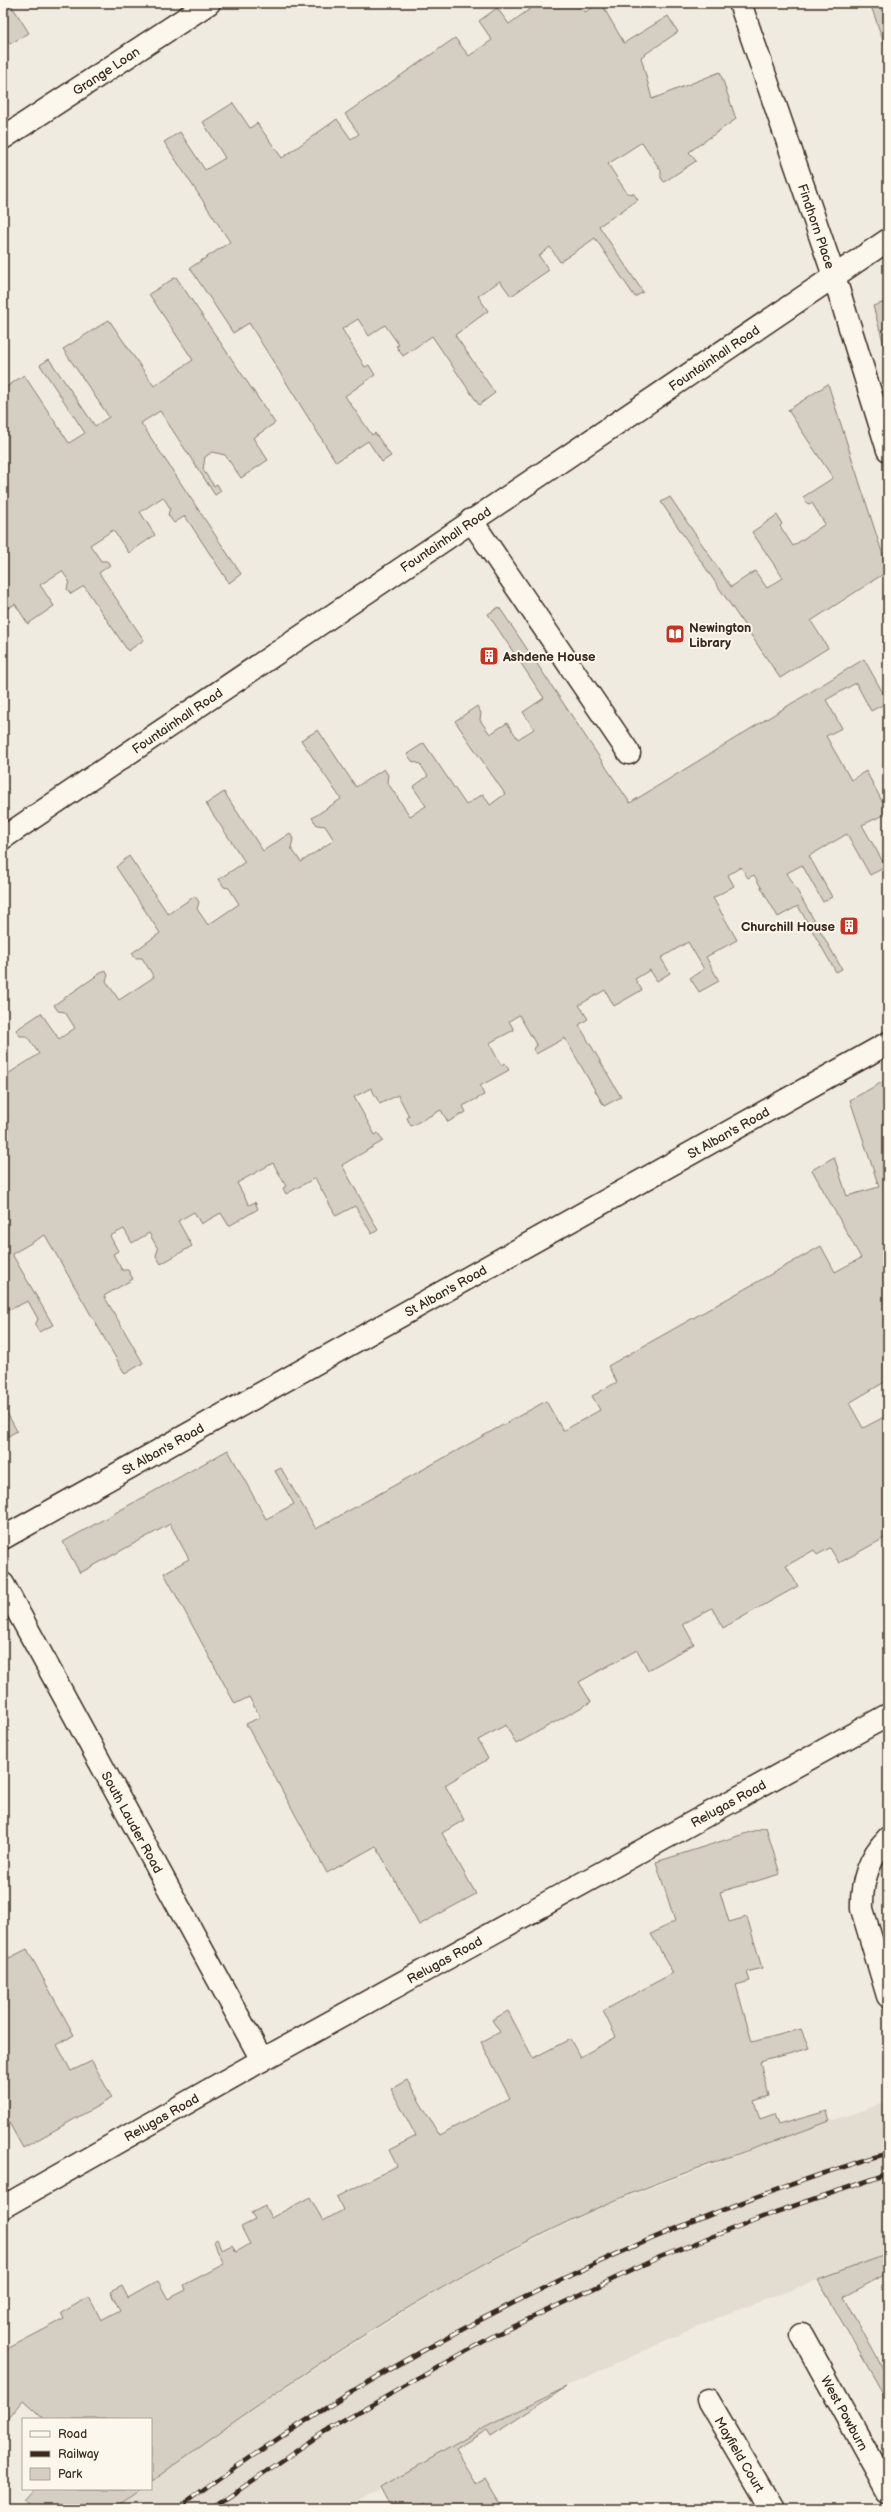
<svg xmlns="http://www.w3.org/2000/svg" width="891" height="2512" viewBox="0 0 891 2512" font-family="'Balsamiq Sans',sans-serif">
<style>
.built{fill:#e2dcd1}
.green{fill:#d5cec3;stroke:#887c70}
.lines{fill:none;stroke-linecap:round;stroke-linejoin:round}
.lane-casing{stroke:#3b2a1e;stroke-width:25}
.street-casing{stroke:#3b2a1e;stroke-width:25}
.lane{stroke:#fbf7ec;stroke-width:22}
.street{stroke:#fbf7ec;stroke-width:22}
.rail-casing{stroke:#3b2a1e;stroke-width:4.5}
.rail{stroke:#fbf7ec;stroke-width:3;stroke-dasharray:9;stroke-linecap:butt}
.labels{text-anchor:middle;stroke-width:4;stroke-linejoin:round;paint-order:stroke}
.street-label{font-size:13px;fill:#3b2a1e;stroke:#fbf7ec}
.poi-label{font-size:13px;font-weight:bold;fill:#3b2a1e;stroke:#fbf7ec;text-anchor:start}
</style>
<rect width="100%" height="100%" fill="#f0ebe0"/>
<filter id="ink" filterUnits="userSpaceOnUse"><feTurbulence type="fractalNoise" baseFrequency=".025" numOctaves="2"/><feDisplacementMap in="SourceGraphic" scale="8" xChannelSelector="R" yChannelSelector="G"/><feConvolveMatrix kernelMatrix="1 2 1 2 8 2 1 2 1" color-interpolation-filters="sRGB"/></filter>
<g filter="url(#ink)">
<!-- built -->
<path class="built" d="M888,2102V2254L724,2315L553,2392L480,2430L347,2509H115L142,2489H151V2482L190,2452L315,2368L433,2294L486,2264L605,2205L830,2121Z"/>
<!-- green -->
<g class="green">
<path d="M3,3H10L29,33L10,44L3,32Z"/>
<path d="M525,3H579L585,12L601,3L624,43L668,16L678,32L641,57L652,99L720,72L736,119L689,152L696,161L664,182L661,178V171L642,142L608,164L627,193L634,194L638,200L599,226L643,292L635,297L595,238L560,262L550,247L539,256L549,270L511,296L500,281L478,296L488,311L455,335L495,393L479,405L432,336L403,356L396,346L399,345L385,325L369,336L358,319L342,329L365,367L369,365L375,375L345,396L372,435L375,433L391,456L382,462L368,441L336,462L249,323L233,333L190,268L230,242L164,142L180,132L205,170L225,158L203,122L233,103L250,128L257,123L282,158L337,119L351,139L359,134L345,114L455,38L469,56L492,40L479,21L497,8L509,24L530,9Z"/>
<path d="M870,3H888V55Z"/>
<path d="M176,277L275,423L253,438L268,460L241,478L225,455L212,452L205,457L203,470L214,486L217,484L221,491L215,495L160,411L141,423L241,574L229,583L185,516L174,523L168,515L170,508L163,497L140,512L155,535L129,553L113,530L90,545L101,561H107L110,565L99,573L144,640L128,651L84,586L71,594L67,589L69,581L62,571L40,585L54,606L28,624L15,604L3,611V386L5,388L24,375L69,443L85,433L40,365L49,359L95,426L109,417L63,349L109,320L154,386L193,360L149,294Z"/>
<path d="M888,301V359L873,306Z"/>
<path d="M828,384L888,571L811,621L828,648L780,678L661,502L670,497L731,587L755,571L767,588L783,578L752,532L777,515L782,524L780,526L793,546L825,524L812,503L808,504L803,497L833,478L788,410Z"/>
<path d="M499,607L630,803L864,659L888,702L871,711L856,683L826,700L842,728L826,736L851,780L866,771L882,801L888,798V813L862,825L886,867L870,875L847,834L809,856L832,897L823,902L802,865L787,873L842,969L836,972L798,906L778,917L754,875L748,878L741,867L728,875L734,886L713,898L737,940L706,957L719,981L699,992L690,978L704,969L688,942L661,958L670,973L657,981L650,970L635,979L642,990L614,1006L605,990L579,1005L588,1019L579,1025L621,1097L604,1106L565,1038L536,1054L533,1049L537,1046L519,1015L509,1021L514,1030L489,1043L501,1065L505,1063L509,1070L480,1086L484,1095L463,1106L466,1112L448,1122L441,1110L411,1126L407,1118L409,1116L398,1095L380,1104L371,1088L354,1097L375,1135L378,1133L383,1141L342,1165L378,1230L372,1234L355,1206L336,1216L315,1178L286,1194L283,1188L286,1186L273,1163L237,1183L249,1205L255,1202L258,1209L229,1226L221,1213L201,1224L194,1212L178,1221L192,1246L161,1264L156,1256L158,1249L149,1233L132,1243L124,1229L110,1236L118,1251L113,1254L122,1270H128L133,1279L104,1296L143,1363L125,1374L45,1235L12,1254L53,1325L39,1332L35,1325L38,1319L28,1301L9,1310L3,1299V1119L8,1116L3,1109V1077L39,1054L27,1036H20L16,1030L41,1013L59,1039L75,1028L65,1012L58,1011L54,1005L105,970L108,975L106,981L119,1000L154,977L142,958H135L132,953L160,933L116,867L129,856L168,914L195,896L199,902L197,909L208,925L239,904L229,888L224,887L219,879L245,862L206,804L224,792L263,851L290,833L293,839L291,848L301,862L334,840L325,826L317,825L312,818L341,799L301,740L318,730L356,787L384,769L388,775L387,782L410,816L426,806L413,787L428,776L420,764L412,761L407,754L424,743L466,805L483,794L490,805L505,794L455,721L477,706L481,713L480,720L490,734L507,723L518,739L534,729L523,712L544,698L488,614Z"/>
<path d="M888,1079V1380L849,1403L863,1428L888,1415V1536L839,1563L830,1548L817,1555L814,1550L786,1566L798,1586L723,1628L712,1608L683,1624L694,1644L648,1670L637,1650L579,1682L591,1702L516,1744L506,1725L478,1740L488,1759L445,1785L464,1820L442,1833L476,1894L419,1925L376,1846L327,1873L246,1724L260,1717L249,1697L235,1704L164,1573L189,1559L170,1524L80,1573L63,1542L228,1450L266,1519L294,1504L275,1471L281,1468L316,1529L546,1401L563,1431L600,1410L592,1396L617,1382L608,1366L821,1246L835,1272L861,1258L812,1170L834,1157L847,1196L879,1187L850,1100Z"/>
<path d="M3,1406L17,1431L3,1439Z"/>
<path d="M766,1827L780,1874L720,1892L729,1922L747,1917L762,1968L747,1972L750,1981L736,1985L752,2042L801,2029L809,2048L760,2062L769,2096L754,2101L760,2119L774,2114L778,2125L827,2111L830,2121C755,2149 678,2173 604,2205C445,2275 290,2379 151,2482V2419H44L23,2400L3,2424V2378L6,2376L3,2371V2349H7L64,2319L61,2313L89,2297L101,2320L120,2310L110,2292L122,2286L128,2298L158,2281L168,2299L186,2290L184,2285L224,2264L213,2242L217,2239L222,2250L232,2245L236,2252L250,2244L241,2227L255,2220L251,2213L265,2206L271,2218L310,2197L323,2221L343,2210L337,2197L397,2166L389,2150L416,2136L391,2089L407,2080L439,2135L510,2098L481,2042L500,2032L492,2020L508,2011L533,2058L570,2039L580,2057L616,2037L603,2011L673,1973L651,1934L675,1921L656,1862Z"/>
<path d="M3,1946L9,1958L27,1949L74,2035L57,2045L71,2071L92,2061L112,2098L23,2148L3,2112Z"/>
<path d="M888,2254V2283L884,2275L844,2297L888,2378V2402L818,2280Z"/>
<path d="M566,2387L491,2436L487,2430L455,2449L476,2484L485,2479L503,2509H429L425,2503L415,2509H391L380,2488L480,2430Z"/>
<path d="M33,2489H142L115,2509H34L23,2500Z"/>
</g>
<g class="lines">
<defs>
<g id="lane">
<path d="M471,520L629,753"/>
<path id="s1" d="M708,2400L772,2509"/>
</g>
<g id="street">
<path id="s2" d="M740,3L834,276L888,450"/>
<path id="s3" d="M3,138L209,3"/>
<path id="s4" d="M3,838L888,240"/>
<path id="s5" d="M3,1538L888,1043"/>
<path id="s6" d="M3,1584L262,2060"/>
<path d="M888,1838C869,1857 861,1883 862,1909L888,1996"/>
<path id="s7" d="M3,2207L262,2060L888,1715"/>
<path id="s8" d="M802,2335L888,2491"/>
</g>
</defs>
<!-- lane casing -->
<use href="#lane" class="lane-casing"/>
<!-- street casing -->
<use href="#street" class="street-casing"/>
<!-- lane -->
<use href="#lane" class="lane"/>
<!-- street -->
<use href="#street" class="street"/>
<defs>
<g id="rail">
<path d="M178,2509C387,2353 639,2228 888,2153"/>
<path d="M211,2509L324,2432L495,2335L660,2257L770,2214L888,2174"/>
</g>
</defs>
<!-- rail casing -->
<use href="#rail" class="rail-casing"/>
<!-- rail -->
<use href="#rail" class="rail"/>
</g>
</g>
<!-- icons -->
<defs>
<symbol id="library-square" viewBox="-11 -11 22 22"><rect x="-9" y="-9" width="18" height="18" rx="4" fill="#c8321e" stroke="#fbf7ec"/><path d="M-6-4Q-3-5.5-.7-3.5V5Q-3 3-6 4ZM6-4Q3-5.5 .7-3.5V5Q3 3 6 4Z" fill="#fff"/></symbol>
<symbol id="building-square" viewBox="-11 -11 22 22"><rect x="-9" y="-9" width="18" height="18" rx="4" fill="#c8321e" stroke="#fbf7ec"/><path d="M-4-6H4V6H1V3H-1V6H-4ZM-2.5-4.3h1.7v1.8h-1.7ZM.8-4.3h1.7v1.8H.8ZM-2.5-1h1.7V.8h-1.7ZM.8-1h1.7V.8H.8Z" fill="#fff"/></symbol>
</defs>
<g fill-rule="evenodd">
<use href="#library-square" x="664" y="623" width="22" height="22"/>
<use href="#building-square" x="478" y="645" width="22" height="22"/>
<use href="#building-square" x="838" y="915" width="22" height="22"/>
</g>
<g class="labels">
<!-- street labels -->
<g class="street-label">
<text dy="5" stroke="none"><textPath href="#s3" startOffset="123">Grange Loan</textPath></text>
<text dy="5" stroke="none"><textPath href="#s2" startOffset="236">Findhorn Place</textPath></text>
<text dy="5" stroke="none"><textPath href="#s4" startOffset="858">Fountainhall Road</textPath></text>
<text dy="5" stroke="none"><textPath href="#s4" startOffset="534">Fountainhall Road</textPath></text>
<text dy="5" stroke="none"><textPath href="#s4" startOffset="210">Fountainhall Road</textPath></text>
<text dy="5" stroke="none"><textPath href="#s5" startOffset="831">St Alban's Road</textPath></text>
<text dy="5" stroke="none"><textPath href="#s5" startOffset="507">St Alban's Road</textPath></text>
<text dy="5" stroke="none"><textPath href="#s5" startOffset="183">St Alban's Road</textPath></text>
<text dy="5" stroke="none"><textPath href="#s7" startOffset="830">Relugas Road</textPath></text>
<text dy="5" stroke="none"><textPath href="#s6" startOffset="271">South Lauder Road</textPath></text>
<text dy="5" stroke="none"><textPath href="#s7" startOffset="506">Relugas Road</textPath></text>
<text dy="5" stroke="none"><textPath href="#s7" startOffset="182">Relugas Road</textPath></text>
<text dy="5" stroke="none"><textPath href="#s8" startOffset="89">West Powburn</textPath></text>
<text dy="5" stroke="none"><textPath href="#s1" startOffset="63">Mayfield Court</textPath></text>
</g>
<!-- poi labels -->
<g class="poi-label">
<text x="689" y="632">Newington<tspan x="689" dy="15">Library</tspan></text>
<text x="503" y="661">Ashdene House</text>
<text x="835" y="931" text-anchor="end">Churchill House</text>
</g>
</g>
<!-- margin -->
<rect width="891" height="2512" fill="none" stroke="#fbf7ec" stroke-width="16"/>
<rect x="8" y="8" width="875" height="2496" fill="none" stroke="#3b2a1e" stroke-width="1.5" filter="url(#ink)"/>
<!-- legend -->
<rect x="22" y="2418" width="130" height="72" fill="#fbf7ec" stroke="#aea59a"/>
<rect x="30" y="2431" width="20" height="6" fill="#fbf7ec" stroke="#aea59a"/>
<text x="58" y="2438" font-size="12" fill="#3b2a1e">Road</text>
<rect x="30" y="2451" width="20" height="6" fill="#3b2a1e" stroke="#aea59a"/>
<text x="58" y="2458" font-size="12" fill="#3b2a1e">Railway</text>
<rect x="30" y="2468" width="20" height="12" fill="#d5cec3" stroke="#aea59a"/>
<text x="58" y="2478" font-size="12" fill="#3b2a1e">Park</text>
</svg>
